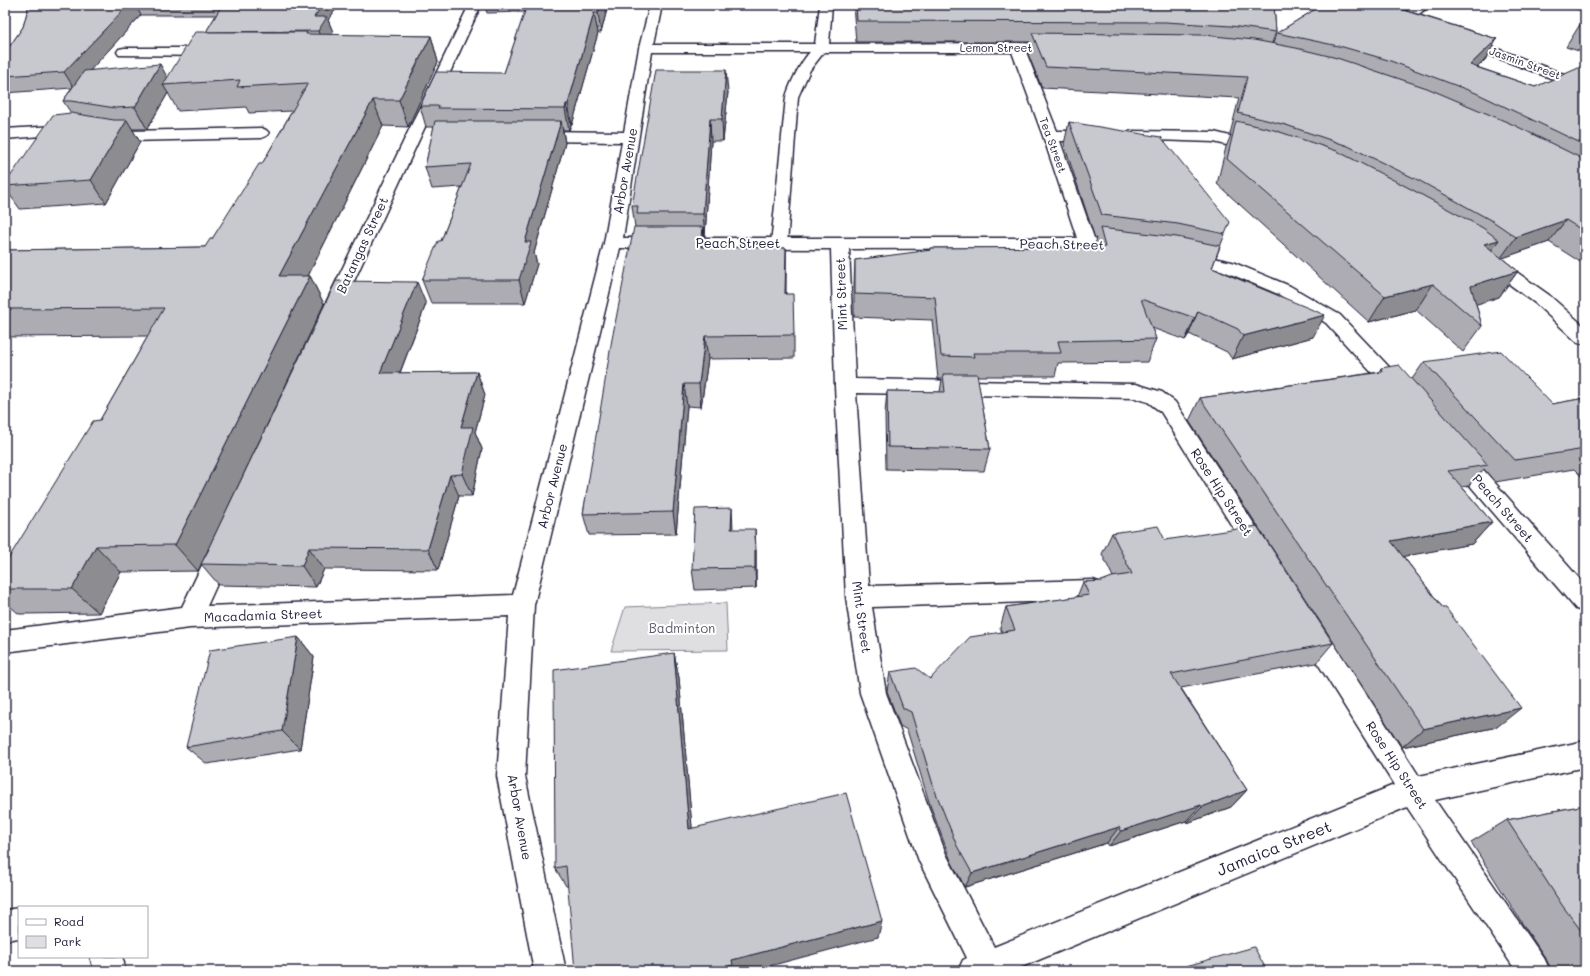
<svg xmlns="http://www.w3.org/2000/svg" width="1590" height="976" viewBox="0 0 1590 976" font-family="Mali,sans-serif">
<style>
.green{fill:#dfdfe2;stroke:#80808e}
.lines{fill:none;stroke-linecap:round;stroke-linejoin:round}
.service-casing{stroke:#22223b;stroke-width:3}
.minor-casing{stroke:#22223b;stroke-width:3}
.service{fill:#fff;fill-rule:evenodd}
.minor{fill:#fff;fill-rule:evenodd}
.wall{fill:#acacb2;stroke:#22223b;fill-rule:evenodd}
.shaded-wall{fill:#8c8c91;stroke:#22223b}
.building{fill:#c8c8cf;stroke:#22223b}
.labels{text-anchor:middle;stroke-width:4;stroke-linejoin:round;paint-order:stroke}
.far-street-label{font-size:11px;fill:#22223b;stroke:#fff}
.street-label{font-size:13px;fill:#22223b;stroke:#fff}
.park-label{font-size:13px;fill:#5b5b6d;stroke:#fff}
.near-street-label{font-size:16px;fill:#22223b;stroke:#fff}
</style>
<rect width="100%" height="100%" fill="#fff"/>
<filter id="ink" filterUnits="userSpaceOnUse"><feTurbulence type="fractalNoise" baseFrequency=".025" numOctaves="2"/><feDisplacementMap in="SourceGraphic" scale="8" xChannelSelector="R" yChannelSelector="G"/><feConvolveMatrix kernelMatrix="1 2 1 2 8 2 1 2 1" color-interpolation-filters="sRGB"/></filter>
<g filter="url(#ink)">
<!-- green -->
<path class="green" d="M726,603L728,650L611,651L625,607Z"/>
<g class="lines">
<defs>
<path id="service" d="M822,43L828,47L810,70L798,97L787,244L784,247H774L771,244L786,97C790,83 807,47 822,43Z"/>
<g id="minor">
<path d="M469,5H481L342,307L340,311L333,313L326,311L324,307Z"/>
<path d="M650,5H662L654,44H815L820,5H832L829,44L1017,43L1064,45L1066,48L1064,51L1059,52H1026L1057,131H1096L1101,133L1104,136L1101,139L1096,141H1060L1094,238L1131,243L1134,247L1131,251L1125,252L1087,248L849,249L855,379L1136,384L1162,392L1175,402L1273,553L1269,560L1261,563L1253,560L1161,412L1148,402L1135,398L856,393L869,586L1093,580L1101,583L1105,590L1101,597L1093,600L872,607L886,693L946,854L994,947L1394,785L1300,635L1297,627L1300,619L1309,616L1318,619L1419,776L1585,741V767L1435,800L1545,960L1550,971H1516L1407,807L1012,971H958L963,960L967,958L919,861L860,693L846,597L835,386L831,249L620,248L534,605L525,776L566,971H534L497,776L509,616L190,628L5,652V630L182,607L214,540L222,538L230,540L234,547L207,606L513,595L604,243L622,142L534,141L529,139L526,136L529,133L534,131L624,132L639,48ZM652,52H1012L1043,136L1077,238H623Z"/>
<path d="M1416,5H1431L1409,21H1399L1397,18Z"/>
<path d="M1575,5H1585V10L1576,8Z"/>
<path d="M1463,36L1585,82V91L1458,43L1456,40L1458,37Z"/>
<path d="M124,48H212L217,49L219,52L217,55L212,56L119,55L117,52L119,49Z"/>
<path d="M72,125L77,127L80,130L77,133L5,139V129Z"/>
<path d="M106,127L128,131L261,128L266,130L269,133L266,136L261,138L128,141L101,135L98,132L101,129Z"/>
<path d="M1130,131L1214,132L1265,145L1267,148L1265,151L1259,153L1214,142L1125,139L1122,136L1125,133Z"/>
<path d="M1185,252L1232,262L1290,286L1340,315L1408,387L1411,392L1408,397L1401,399L1394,397L1326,323L1278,294L1221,270L1179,261L1176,257L1179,253Z"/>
<path d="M1488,254L1494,256L1549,295L1585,327V344L1578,343L1535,303L1482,264L1479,260L1482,256Z"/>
<path d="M1457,447L1465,449L1585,585V612L1576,609L1449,461L1446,455L1449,449Z"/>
<path d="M19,908V938L5,940V910Z"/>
<path d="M90,957H122L124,962V971H92L93,966Z"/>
</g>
</defs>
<!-- service casing -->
<use href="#service" class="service-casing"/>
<!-- minor casing -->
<use href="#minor" class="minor-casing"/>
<!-- service -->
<use href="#service" class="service"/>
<!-- minor -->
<use href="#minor" class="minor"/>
</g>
<!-- wall -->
<g class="wall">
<path d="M29,5H339L328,20L333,32L331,35L431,36L438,62L408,127L383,126L308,276H310L324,304L221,521L426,304L400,373L477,372L485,395L475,432L482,449L472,496H459L438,570L324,569L316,587L219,585L201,564L208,550V549L198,571L121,572L99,613L19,614L5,602V564L100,420L148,336L5,337V250L205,247L212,239L262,164L292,111L249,113L246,107L178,111L168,93L147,129H132L140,142L106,203L20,209L5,188V184L71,113L63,101L72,88L5,93V53L23,27ZM141,15H216L206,32L168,78L90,70Z"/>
<path d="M485,5H608L601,33H598L572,125H571L569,130H563L565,143L534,253L537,264L525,303H431L422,280L441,241L462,187L432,189L425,167L434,127H426L420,106L504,73L525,12L487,13Z"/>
<path d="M853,5H1274L1276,32L1272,43H1273L1277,33L1322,5H1411L1405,10L1497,39L1485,60L1477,67L1535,87L1585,66V265L1549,242L1502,258L1518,271L1499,297L1476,304L1482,326L1463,352L1416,310L1369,322L1217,184L1226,147L1231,135L1230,134L1239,98L1042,88L1028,54L1030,42H856Z"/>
<path d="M1585,18V53L1566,47L1579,26Z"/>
<path d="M728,92L723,141H711L705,236H703L704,247L786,248V294L794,335V358L708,359L701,407L687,406L676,534L589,535L583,514L635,227L632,206Z"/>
<path d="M1069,122L1225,234L1212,268L1313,337L1232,359L1227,352L1189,334L1185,340L1152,328L1156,339L1147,362L1058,363L1055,376H977L990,449L984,471L886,469L885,413L887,391L940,392L942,379H938L932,320L854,317V283L855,260L930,251V248L1094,247L1097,238H1095L1064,144Z"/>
<path d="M1424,362L1552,404L1585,398V480L1574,469L1495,482L1484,469L1468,486L1462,487L1492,522L1472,544L1403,556L1443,608L1497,727L1402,747L1189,421L1200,398L1379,372L1381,368L1412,379Z"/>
<path d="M733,529L756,550V588L695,590L692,569Z"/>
<path d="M1112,533L1165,540L1333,643L1316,663L1181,688L1247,790L1231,807L1187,823L1186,821L1109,846L1107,843L965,887L951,861L930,805L907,730L900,726L887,691L890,672L930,679L1002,632L1000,628L1006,607L1077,597L1083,582L1102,581L1113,577L1102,554Z"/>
<path d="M298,637L314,657L300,749L207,764L186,747Z"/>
<path d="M674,653L679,678L692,829L878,937L566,886L555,868Z"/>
<path d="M1585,805V971H1552L1546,959L1522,923L1471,842L1507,820Z"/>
</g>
<!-- shaded-wall -->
<g class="shaded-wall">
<path d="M128,5H135L141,15L74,88L64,72Z"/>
<path d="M323,5H339L328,20L333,32L324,47L318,31L314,17Z"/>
<path d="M600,5H608L601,33L598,13Z"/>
<path d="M1395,5H1399L1392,21L1393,7Z"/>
<path d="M1405,5H1411L1402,12Z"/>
<path d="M594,13L598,33L572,125L568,104Z"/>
<path d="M431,36L438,62L408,127L399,100Z"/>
<path d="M1497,39L1485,60L1458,86L1470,65Z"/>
<path d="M160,64L171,84L163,85L168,93L147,129L135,107Z"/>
<path d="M726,70L728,92L723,141L722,119Z"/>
<path d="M373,100L383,126L294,304L279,276Z"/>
<path d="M566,104L571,125L569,130L565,109Z"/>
<path d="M710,119L711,141L705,236L703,214Z"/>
<path d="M127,120L140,142L106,203L91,180Z"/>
<path d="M561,121L565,143L534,253L537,264L525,303L519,280L525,242Z"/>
<path d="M1566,220L1549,242L1500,259L1516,237Z"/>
<path d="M703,227L705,250L701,247Z"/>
<path d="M1499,240L1481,265L1484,244Z"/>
<path d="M786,248V271L785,317V294Z"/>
<path d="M1518,271L1499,297L1462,309L1471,286Z"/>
<path d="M310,276L324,304L198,571L175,545Z"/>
<path d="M417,282L426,304L391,396L380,373Z"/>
<path d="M1433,284L1416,310L1369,322L1385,296Z"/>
<path d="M1198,311L1189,334L1185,340L1195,318Z"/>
<path d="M1325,315L1313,337L1232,359L1243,336Z"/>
<path d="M705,336L708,359L701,407L699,384Z"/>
<path d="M477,372L485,395L475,432L482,449L472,496L462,474L461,427Z"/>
<path d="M684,384L687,406L676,534L673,512Z"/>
<path d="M450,475L459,496L438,570L428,549Z"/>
<path d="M732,508L733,529H731Z"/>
<path d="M1492,522L1472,544L1373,562L1391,541Z"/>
<path d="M755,529L756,550V588L755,568Z"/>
<path d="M96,546L121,572L99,613L72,589Z"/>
<path d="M309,548L324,569L316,587L302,566Z"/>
<path d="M298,637L314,657L300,749L282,731Z"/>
<path d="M674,653L679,678L694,849L689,829Z"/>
<path d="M1521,708L1497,727L1402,747L1423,729Z"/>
<path d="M1247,790L1231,807L1187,823L1202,807Z"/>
<path d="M1201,805L1186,821L1109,846L1121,831Z"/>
<path d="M1119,827L1107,843L965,887L972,873Z"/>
<path d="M882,921L878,937L751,971H710L732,960Z"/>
</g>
<!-- building -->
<g class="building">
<path d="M29,5H128L64,72L5,76V53L23,27Z"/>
<path d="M222,5H323L314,17H327L318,31L206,32Z"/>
<path d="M527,5H600L598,13H594L568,104H566L565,109L438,108L439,106H420L436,72L504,73Z"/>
<path d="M856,5H1274L1276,32L1231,26L1165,22L857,21Z"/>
<path d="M1322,5H1395L1393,7L1497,39L1470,65L1535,87L1583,66H1585V145L1476,93L1388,60L1343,47L1277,33Z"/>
<path d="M1585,18V28L1579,26Z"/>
<path d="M195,32H307L306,34L431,36L399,100H373L279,276H310L175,545L96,546L72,589H5V564L93,421L100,420L164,308L5,309V250L205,247L210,239H212L259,164H262L308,83L237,87L240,80L163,85Z"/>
<path d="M1032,33L1204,35L1254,40L1296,48L1337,58L1427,88L1514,125L1585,160V232L1566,220L1516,237L1494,222L1420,181L1348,146L1286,125L1238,113L1247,77L1046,67Z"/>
<path d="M160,64L135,107L115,108L71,101H63L84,71Z"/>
<path d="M656,70H726L722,119H710L703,214H637L638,206H632Z"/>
<path d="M71,113L114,120H127L91,180L5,186V184L53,115Z"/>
<path d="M435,121H561L525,242H531L519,280H422L438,241H441L471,164L425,167Z"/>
<path d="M1236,121L1274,130L1337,151L1409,188L1483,228L1499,240L1484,244L1518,271L1471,286L1482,326L1433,284L1385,296L1227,159Z"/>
<path d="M1069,122L1161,137L1230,222L1225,234L1178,224L1102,215Z"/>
<path d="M634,227H703L701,247L786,248L785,294H793L794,335L705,336L699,384H684L673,512L583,514L612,339Z"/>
<path d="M1100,228L1177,237L1220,246L1212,268L1325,315L1243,336L1238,329L1198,311L1195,318L1141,299L1156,339L1058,341L1061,353H973L974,357L941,356L935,297L855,294V260L931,250L930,248L1105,247Z"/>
<path d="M336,281L417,282L380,373L477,372L461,427H473L462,474L450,475L428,549L309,548L302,566L201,564L209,549H208Z"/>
<path d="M1501,351L1552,404L1585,398V449L1515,460L1424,362Z"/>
<path d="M1399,365L1488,465L1448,471L1492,522L1391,541L1443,608H1446L1521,708L1423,729L1200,398L1382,372L1381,368Z"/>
<path d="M943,374H977L990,449L888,447L887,391L945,392Z"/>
<path d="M732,508L731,529H755V568L692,569L695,509Z"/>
<path d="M1158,526L1165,540L1257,526L1333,643L1171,674L1247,790L1202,807L1201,805L1121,831L1119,827L972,873L957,846L934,788L911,712L903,708L890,672L916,668L930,679L970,637L1015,630L1006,607L1089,595L1083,582L1102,581L1112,577L1132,574L1112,533Z"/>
<path d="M298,637L282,731L186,747L210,650Z"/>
<path d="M674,653L689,829L846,793L882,921L732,960L733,965L710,971H575L566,866L555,868L554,670Z"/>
<path d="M1585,805V936L1562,905L1507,820Z"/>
<path d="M1254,947L1267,971H1172V970Z"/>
</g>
</g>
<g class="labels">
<!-- far-street labels -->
<g class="far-street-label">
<text x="996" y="52">Lemon Street</text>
<text transform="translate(1525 63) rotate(20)" y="4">Jasmin Street</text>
<text transform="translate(1053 145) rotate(70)" y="4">Tea Street</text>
</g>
<!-- street labels -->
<g class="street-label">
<text transform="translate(625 171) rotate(-80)" y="5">Arbor Avenue</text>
<text x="738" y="248">Peach Street</text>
<text transform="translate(1062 244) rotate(1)" y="5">Peach Street</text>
<text transform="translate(362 245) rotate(-65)" y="5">Batangas Street</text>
<text transform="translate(841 294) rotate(-92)" y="5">Mint Street</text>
<text transform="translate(552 486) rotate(-76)" y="5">Arbor Avenue</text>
<text transform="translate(1222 492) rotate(57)" y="5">Rose Hip Street</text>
<text transform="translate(1503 508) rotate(49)" y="5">Peach Street</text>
<text transform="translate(263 615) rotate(-2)" y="5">Macadamia Street</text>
<text transform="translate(862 617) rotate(82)" y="5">Mint Street</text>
<text transform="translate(1397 765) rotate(57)" y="5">Rose Hip Street</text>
<text transform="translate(520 817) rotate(80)" y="5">Arbor Avenue</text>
</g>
<!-- park labels -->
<g class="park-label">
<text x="682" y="633">Badminton</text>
</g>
<!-- near-street labels -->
<g class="near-street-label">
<text transform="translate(1274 848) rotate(-22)" y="6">Jamaica Street</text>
</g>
</g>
<!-- margin -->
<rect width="1590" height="976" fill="none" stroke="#fff" stroke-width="20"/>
<rect x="10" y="10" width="1570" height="956" fill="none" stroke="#22223b" stroke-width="1.5" filter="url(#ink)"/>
<!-- legend -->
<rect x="18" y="906" width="130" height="52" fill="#ffffff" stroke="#a7a7b1"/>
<rect x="26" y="919" width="20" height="6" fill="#ffffff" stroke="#a7a7b1"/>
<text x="54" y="926" font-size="12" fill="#22223b">Road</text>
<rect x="26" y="936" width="20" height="12" fill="#dfdfe2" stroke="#a7a7b1"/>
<text x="54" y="946" font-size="12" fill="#22223b">Park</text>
</svg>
